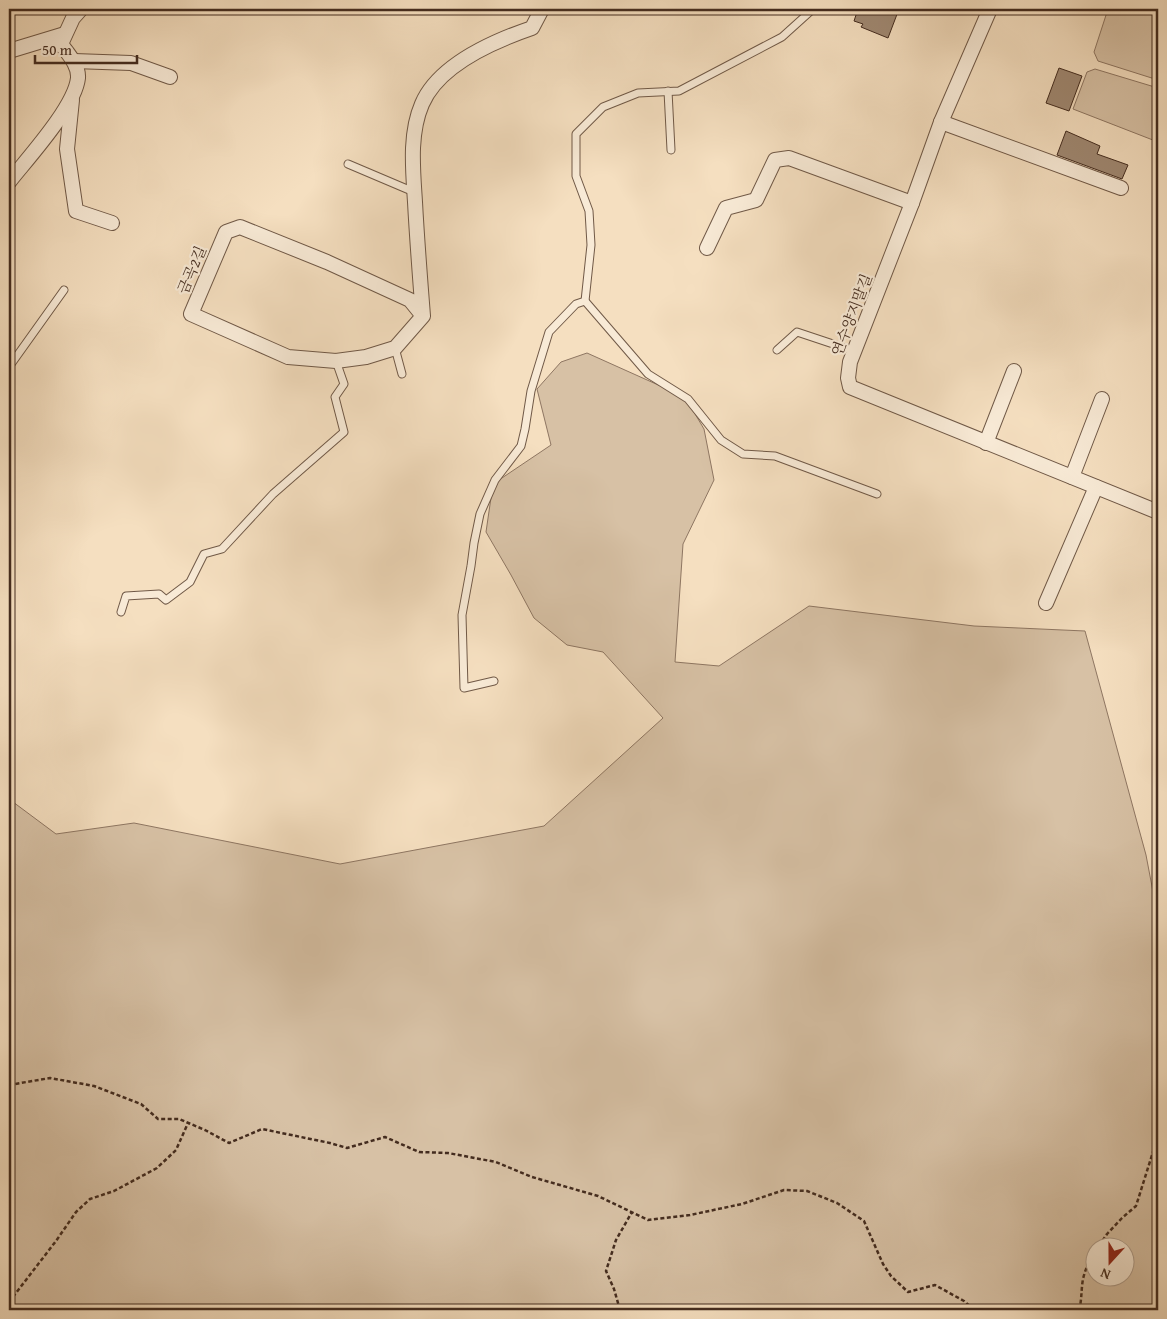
<svg xmlns="http://www.w3.org/2000/svg" width="1167" height="1319" viewBox="0 0 1167 1319" font-family="'Gentium Book Plus','Noto Serif KR',serif">
<style>
.green{fill:#d7c1a5;stroke:#8e7662;fill-rule:evenodd}
.building{fill:#a08973;stroke:#442c1f}
.lines{fill:none;stroke-linecap:round;stroke-linejoin:round}
.lane-casing{stroke:#705947;stroke-width:9}
.street-casing{stroke:#705947;stroke-width:16}
.path{stroke:#442c1f;stroke-width:2.5;stroke-dasharray:4 2.5;stroke-linecap:butt}
.lane{stroke:#f8ead6;stroke-width:7}
.street{stroke:#f8ead6;stroke-width:14}
.labels{text-anchor:middle;stroke-width:4.5;stroke-linejoin:round;paint-order:stroke}
.street-label{font-size:15px;fill:#442c1f;stroke:#f8ead6}
</style>
<rect width="100%" height="100%" fill="#f5dfc0"/>
<filter id="stains"><feTurbulence type="fractalNoise" baseFrequency=".004" numOctaves="4"/><feColorMatrix values="0 0 0 0 .2 0 0 0 0 .09 0 0 0 0 .02 0 0 0 .5 -.17"/></filter>
<radialGradient id="worn" r=".72"><stop offset=".6" stop-color="#630" stop-opacity="0"/><stop offset="1" stop-color="#630" stop-opacity=".3"/></radialGradient>
<!-- green -->
<g class="green">
<path d="M1108,9H1158V80L1098,61L1094,52Z"/>
<path d="M1095,69L1158,88V142L1073,109L1087,72Z"/>
<path d="M587,353L685,397L704,429L714,480L683,544L675,662L719,666L809,606L974,626L1085,631L1146,855L1158,918V1310H9V799L56,834L134,823L340,864L544,826L663,718L603,652L567,645L534,618L511,575L486,532L493,484L551,445L537,389L561,362ZM1094,1246H1124V1276H1094Z"/>
</g>
<!-- building -->
<g class="building">
<path d="M858,9H899L888,38L861,27L863,24L854,21Z"/>
<path d="M1059,68L1082,76L1069,111L1046,103Z"/>
<path d="M1066,131L1100,146L1097,154L1128,165L1122,179L1057,155Z"/>
</g>
<g class="lines">
<defs>
<g id="lane">
<path d="M668,91L671,150"/>
<path d="M348,164L414,192"/>
<path d="M585,301L648,374L688,399L721,440L743,454L775,456L877,494"/>
<path d="M395,348L402,374"/>
<path d="M777,350L797,332L854,351"/>
<path d="M9,367L64,290"/>
<path d="M121,612L126,596L159,594L166,600L190,582L204,554L222,549L273,494L344,432L335,397L344,384L336,361"/>
<path d="M494,681L464,688L462,615L471,566L474,543L480,514L495,480L521,446L525,429L531,391L549,332L576,304L585,301L591,245L589,211L576,176V134L603,107L638,93L679,91L782,37L813,9"/>
</g>
<g id="street">
<path d="M990,9L941,122L912,203L850,362L848,378L850,387L1158,512"/>
<path d="M9,51L65,34"/>
<path d="M74,61L131,63L170,77"/>
<path d="M72,100L67,149L76,211L112,223"/>
<path d="M941,122L1121,188"/>
<path d="M9,182C27,159 75,107 78,78C79,65 68,54 61,44L73,18L81,9"/>
<path d="M707,248L726,208L756,200L775,160L789,158L912,203"/>
<path d="M423,316L410,300L327,262L240,227L226,232L191,314L288,357L336,361L366,357L395,348L423,316C420,278 417,240 415,202C413,170 409,134 422,104C439,64 494,41 532,28L542,9"/>
<path d="M986,443L1014,371"/>
<path d="M1072,477L1102,399"/>
<path d="M1046,603L1096,487"/>
</g>
</defs>
<!-- lane casing -->
<use href="#lane" class="lane-casing"/>
<!-- street casing -->
<use href="#street" class="street-casing"/>
<!-- path -->
<g class="path">
<path d="M9,1085L50,1078L94,1086L141,1104L158,1119H179L205,1130L229,1143L262,1129L330,1143L347,1148L385,1137L419,1152L448,1153L496,1162L532,1177L598,1196L648,1220L690,1215L742,1204L784,1190L807,1191L837,1203L864,1221L883,1264L891,1276L908,1292L935,1285L964,1301L974,1310"/>
<path d="M1099,1246L1107,1234L1122,1218L1136,1206L1158,1136"/>
<path d="M9,1302L56,1241L76,1212L90,1199L114,1191L157,1168L176,1150L188,1123"/>
<path d="M620,1310L614,1289L606,1271L616,1240L632,1212"/>
<path d="M1079,1310C1082,1300 1081,1290 1083,1279C1085,1270 1089,1261 1094,1253"/>
</g>
<!-- lane -->
<use href="#lane" class="lane"/>
<!-- street -->
<use href="#street" class="street"/>
</g>
<g class="labels">
<!-- street labels -->
<g class="street-label">
<text transform="translate(192 270) rotate(-67)" y="5">금곡2길</text>
<text transform="translate(852 315) rotate(-69)" y="5">연수양지말길</text>
</g>
</g>
<!-- margin -->
<rect width="1167" height="1319" fill="none" stroke="#f5dfc0" stroke-width="30"/>
<rect x="10" y="10" width="1147" height="1299" fill="none" stroke="#442c1f" stroke-width="2.5"/>
<rect x="15" y="15" width="1137" height="1289" fill="none" stroke="#442c1f"/>
<!-- north arrow -->
<g transform="translate(1110 1262) rotate(201)"><circle r="24" fill="#f8ead6" stroke="#b09e8d"/>
<path d="M0-4L9 19L0 12L-9 19Z" fill="#8f2418"/>
<text y="-8" font-size="14" font-weight="bold" text-anchor="middle" fill="#442c1f">N</text>
</g>
<!-- scale -->
<path d="M35 55v8h102v-8" fill="none" stroke="#442c1f" stroke-width="2.5"/>
<text x="42" y="55" font-size="15" fill="#442c1f" stroke="#f8ead6" stroke-width="4" paint-order="stroke">50 m</text>
<rect width="100%" height="100%" filter="url(#stains)"/>
<rect width="100%" height="100%" fill="url(#worn)"/>
</svg>
